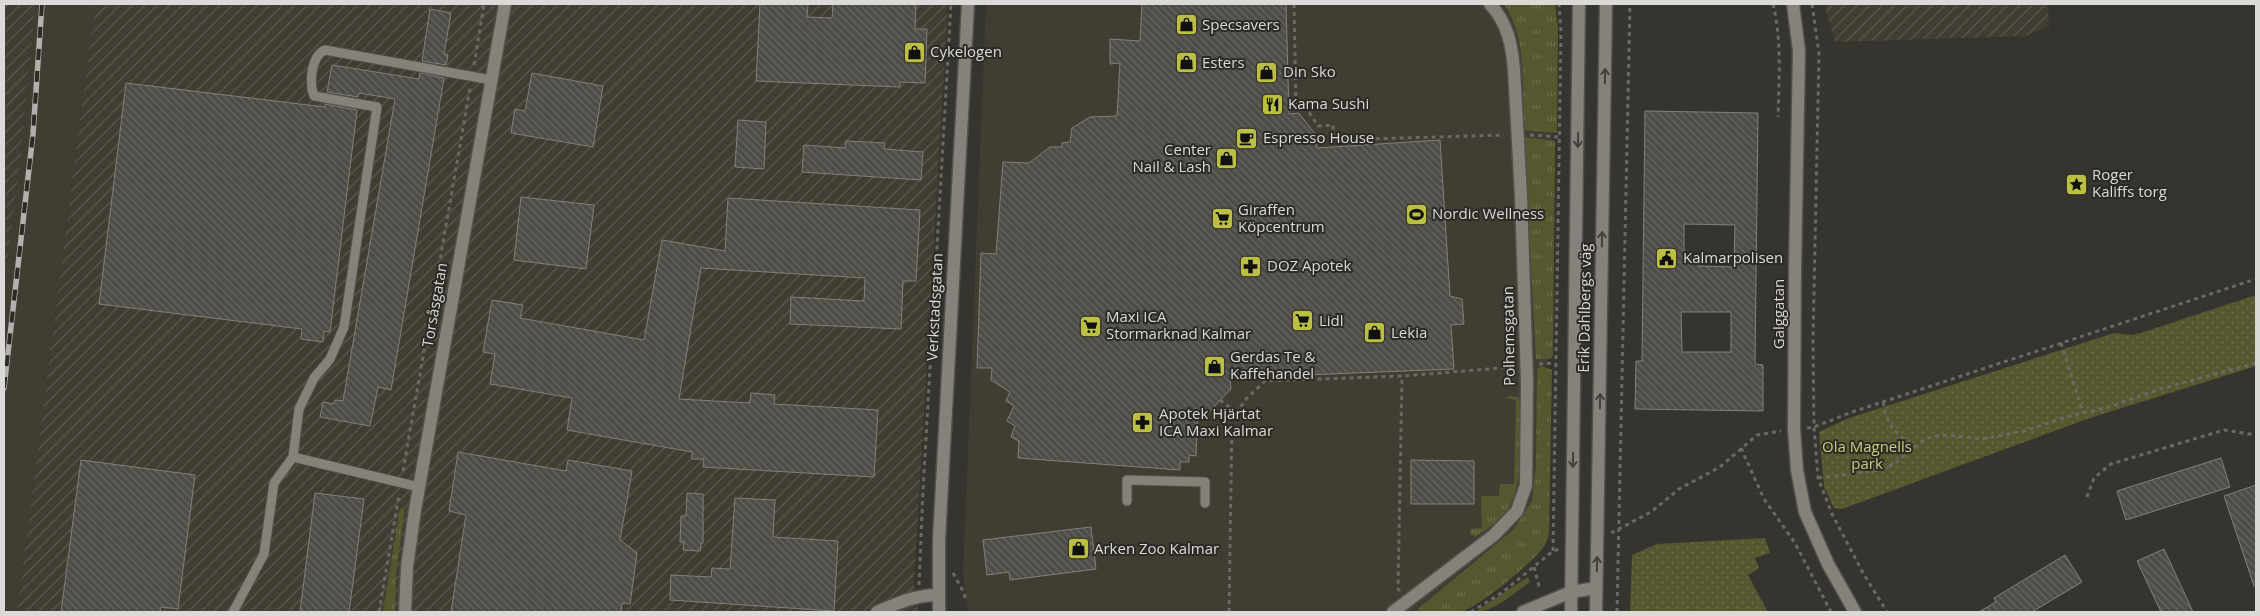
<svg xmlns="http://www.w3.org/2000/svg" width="2260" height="616" viewBox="0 0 2260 616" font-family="'Open Sans',sans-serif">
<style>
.built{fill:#413d32}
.industrial{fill:url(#industrial-furrows)}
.grass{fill:url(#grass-tufts)}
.park{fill:url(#park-dots)}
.building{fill:url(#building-back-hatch);stroke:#82807a;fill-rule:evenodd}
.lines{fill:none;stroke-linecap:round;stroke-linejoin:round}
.service-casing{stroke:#52504d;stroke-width:11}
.minor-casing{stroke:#52504d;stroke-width:15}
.tertiary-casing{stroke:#52504d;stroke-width:15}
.secondary-casing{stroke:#52504d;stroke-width:15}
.path{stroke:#6b6964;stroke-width:3;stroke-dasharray:4 4;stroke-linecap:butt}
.service{stroke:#84827b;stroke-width:9}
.minor{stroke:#84827b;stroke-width:12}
.tertiary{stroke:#84827b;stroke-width:12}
.secondary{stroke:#84827b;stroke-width:12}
.rail-casing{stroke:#b3b1ad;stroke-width:5.5}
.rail{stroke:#2c2a25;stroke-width:4;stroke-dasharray:11;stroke-linecap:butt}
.oneway{stroke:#42403a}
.labels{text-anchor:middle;stroke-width:4;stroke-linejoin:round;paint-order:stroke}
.poi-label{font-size:15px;fill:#dcdad7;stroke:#2c2a25;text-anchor:start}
.street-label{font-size:15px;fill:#dcdad7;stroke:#2c2a25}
.park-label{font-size:15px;fill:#c9d082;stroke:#2c2a25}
</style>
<defs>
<pattern id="industrial-furrows" width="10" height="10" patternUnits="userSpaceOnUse" patternTransform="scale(1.25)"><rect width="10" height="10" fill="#413d32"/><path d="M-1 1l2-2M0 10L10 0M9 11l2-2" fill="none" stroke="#5c584f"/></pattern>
<pattern id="grass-tufts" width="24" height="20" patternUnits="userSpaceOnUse" patternTransform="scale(1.25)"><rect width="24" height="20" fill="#55582f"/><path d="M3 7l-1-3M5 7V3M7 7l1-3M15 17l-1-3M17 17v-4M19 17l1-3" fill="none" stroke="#6d6f4c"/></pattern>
<pattern id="park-dots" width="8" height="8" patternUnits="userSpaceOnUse" patternTransform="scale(1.25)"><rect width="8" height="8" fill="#55582f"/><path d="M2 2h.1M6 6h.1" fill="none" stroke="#6d6f4c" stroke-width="1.8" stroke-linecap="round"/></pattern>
<pattern id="building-back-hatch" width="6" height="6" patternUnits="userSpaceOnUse" patternTransform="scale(1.25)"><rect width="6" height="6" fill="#4e4c47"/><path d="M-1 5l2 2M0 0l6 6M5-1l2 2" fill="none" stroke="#676561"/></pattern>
</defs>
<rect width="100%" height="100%" fill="#36342f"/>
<!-- built -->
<g class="built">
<path d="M35,4H95L17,612H4V285L20,164Z"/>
<path d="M986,4H1546L1553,115L1544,508L1450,612H968L963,574Z"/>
</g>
<!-- industrial -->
<g class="industrial">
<path d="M4,4H35L20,164L4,285Z"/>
<path d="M95,4H948L914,584L919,612H17Z"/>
<path d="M1824,4H2048L2049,26L2026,36L1835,42Z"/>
</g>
<!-- grass -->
<g class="grass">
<path d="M1504,4H1555L1558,28L1557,133L1524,130C1522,89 1528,39 1504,4Z"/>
<path d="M1524,137L1555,141L1553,356L1550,359H1536Z"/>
<path d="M1541,366L1552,370L1549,533C1548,539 1546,543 1543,548C1532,563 1478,608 1460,612C1448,615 1433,612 1421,612L1418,609L1513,530L1532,501L1536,465L1537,369Z"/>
<path d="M1510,396L1518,397L1520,404C1519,439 1527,493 1500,519C1493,526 1483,531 1475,537L1470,534V529L1482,528L1481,496H1499L1500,484H1514L1516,400L1504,398Z"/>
<path d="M400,508L404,510V516L396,573L395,612H383Z"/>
<path d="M1528,577L1530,582C1514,593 1494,612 1475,612Z"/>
</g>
<!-- park -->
<g class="park">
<path d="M2256,295V366L2090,418L1842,509L1834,508L1824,487L1819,432L1849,418L2114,333L2132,335L2141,333Z"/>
<path d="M1765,538L1770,553L1755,558L1759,568L1748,575L1768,612H1630L1632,555L1657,544Z"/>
</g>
<!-- building -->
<g class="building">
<path d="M760,4H808L807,17L832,18L833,4H916L915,29H927L925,83L900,82V87L756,81Z"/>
<path d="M1142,4H1286L1289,114L1299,113L1315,134L1317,148L1440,140L1450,296L1462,299L1464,324L1451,325L1454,369L1230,378L1231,389L1210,411L1198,410L1196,456L1189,455V462H1180V470L1018,458L1019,441L1011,437L1015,426L1007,421L1014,406L1006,401L1010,392L991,380L992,368H977L981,253L996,254L1003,162L1029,163L1050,147H1062V143L1070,142L1072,128L1090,117L1117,116L1120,63L1110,64V39L1140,41Z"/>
<path d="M430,9L451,13L444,54L448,55L446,65L422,61Z"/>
<path d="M332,65L419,79L420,73L444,78L391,390L378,387L370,426L320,417L323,402L334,404L335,400L343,401L395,99L359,93L358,97L327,92Z"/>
<path d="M532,73L603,86L593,147L511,133L515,109L525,111Z"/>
<path d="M126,83L325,107V104L357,110L330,332L324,331L323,342L301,339L302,329L99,304Z"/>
<path d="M1645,111L1758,113L1755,364L1763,365V411L1635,409L1636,361H1642ZM1684,224L1735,225L1734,267L1699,266L1684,250ZM1681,312H1731V352H1682Z"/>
<path d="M738,120L766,122L764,169L735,167Z"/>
<path d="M846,141L885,143L884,149L923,152L921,180L802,172L804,145L845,148Z"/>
<path d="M521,197L594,205L586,269L514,260Z"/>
<path d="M728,198L920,210L916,281H903L901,329L790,324L791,297L864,301L865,278L701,268L679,399L750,403L751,393L775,395L774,404L878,410L874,477L703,467L704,459H692V452L567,430L572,398L490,384L495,354L483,352L492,300L523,305L520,318L644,340L662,240L725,251Z"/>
<path d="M458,452L566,471L568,460L632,471L620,540L637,553L630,604L622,603L621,612H451L466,515L449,511Z"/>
<path d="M2221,458L2230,487L2126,520L2117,491Z"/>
<path d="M81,460L195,475L178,609L161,607L160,612H61Z"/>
<path d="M1411,460L1474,461V504H1411Z"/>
<path d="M2256,485V585L2254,586L2224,496Z"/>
<path d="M315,493L364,499L349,612H300Z"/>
<path d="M687,493L703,494V543H701L700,551L683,550L684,542H680L681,516H686Z"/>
<path d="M735,498L775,500L773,537L838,541L834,611L670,600L671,575L711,577L712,568L730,569Z"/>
<path d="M1091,527L1096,569L1010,580L1009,572L987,575L983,540Z"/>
<path d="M2164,549L2193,612H2161L2137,561Z"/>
<path d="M2065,555L2082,582L2032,612H1979L1996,602L1994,598Z"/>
</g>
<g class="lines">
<defs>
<g id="service">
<path d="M293,457L299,409L314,378L330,359L344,327L377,107L314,96C309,83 311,56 325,50L492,80"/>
<path d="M1127,501V480L1205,482V503"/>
<path d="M233,612L264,554L274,483L293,457L419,487"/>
</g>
<g id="minor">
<path d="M405,612L407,567L415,510L505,4"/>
<path d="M877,612C898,603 915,595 938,595"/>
<path d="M939,612V540L968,4"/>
<path d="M1393,612L1494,535L1517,511L1526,485L1527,382L1521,196L1514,70C1512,46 1508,23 1490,4"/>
</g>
<g id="tertiary">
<path d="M1793,4L1799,51L1795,269L1794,429L1797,470L1805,512L1828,564L1855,612"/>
<path d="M1523,612L1571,592L1596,588"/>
</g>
<g id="secondary">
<path d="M1571,612L1579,4"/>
<path d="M1596,612L1606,4"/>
</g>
</defs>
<!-- service casing -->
<use href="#service" class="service-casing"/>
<!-- minor casing -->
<use href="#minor" class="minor-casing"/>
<!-- tertiary casing -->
<use href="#tertiary" class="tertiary-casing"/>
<!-- secondary casing -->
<use href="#secondary" class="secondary-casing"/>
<!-- path -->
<g class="path">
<path d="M1294,4L1296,109H1307L1318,126L1333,125L1334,140L1504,135"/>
<path d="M1773,4C1782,42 1779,78 1778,117"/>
<path d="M1812,4L1819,53L1813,340L1814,427L1818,478L1832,514L1863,573L1887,612"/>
<path d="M474,65L484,4"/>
<path d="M1530,135L1559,137"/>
<path d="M2061,343L2083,413"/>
<path d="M1539,364L1555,363"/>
<path d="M1220,400L1237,413"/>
<path d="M1883,402C1888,428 1895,433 1916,447"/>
<path d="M1807,428L1814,427L1852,412L2256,279"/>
<path d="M1741,448L1764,499L1795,543L1831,612"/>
<path d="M403,471L470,88"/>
<path d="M1818,478L1880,470L1894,464L1924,440L1933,436L1949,435L1982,439L2024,431L2073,415L2106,408L2160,389L2256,363"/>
<path d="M2087,497L2094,478L2111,464L2224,430L2256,435"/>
<path d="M1611,533L1651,512L1679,489L1720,467L1757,435L1781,431"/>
<path d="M1553,551L1561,32L1559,4"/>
<path d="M1534,567L1540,590"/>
<path d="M953,573L964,593L966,602"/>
<path d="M919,585L923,490L951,4"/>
<path d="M1400,591L1398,589L1402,376"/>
<path d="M379,612L399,495"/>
<path d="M1229,612L1232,420L1246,399L1265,381L1402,376L1513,367"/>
<path d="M1471,612L1503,592L1553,551L1560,549"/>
<path d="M1617,612L1630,4"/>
</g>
<!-- service -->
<use href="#service" class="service"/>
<!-- minor -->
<use href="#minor" class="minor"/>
<!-- tertiary -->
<use href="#tertiary" class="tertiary"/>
<!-- secondary -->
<use href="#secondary" class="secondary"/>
<defs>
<path id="rail" d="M4,388L33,134L42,4"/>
</defs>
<!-- rail casing -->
<use href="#rail" class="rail-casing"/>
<!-- rail -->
<use href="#rail" class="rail"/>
</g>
<!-- one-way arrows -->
<defs><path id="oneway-shaft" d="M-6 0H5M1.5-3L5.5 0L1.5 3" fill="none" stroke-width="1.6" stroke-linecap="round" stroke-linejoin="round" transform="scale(1.25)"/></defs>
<g class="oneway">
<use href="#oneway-shaft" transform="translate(1605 76) rotate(-89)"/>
<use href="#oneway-shaft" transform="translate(1578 140) rotate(91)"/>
<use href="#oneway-shaft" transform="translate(1602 239) rotate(-89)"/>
<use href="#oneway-shaft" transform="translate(1600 401) rotate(-89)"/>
<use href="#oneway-shaft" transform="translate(1573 460) rotate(91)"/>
<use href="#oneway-shaft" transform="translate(1597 564) rotate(-89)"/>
</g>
<!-- icons -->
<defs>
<symbol id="shop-square" viewBox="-11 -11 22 22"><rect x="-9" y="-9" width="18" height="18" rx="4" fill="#bbc045" stroke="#2c2a25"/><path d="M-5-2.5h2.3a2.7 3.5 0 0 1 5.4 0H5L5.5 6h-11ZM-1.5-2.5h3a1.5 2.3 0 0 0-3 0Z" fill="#111"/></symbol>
<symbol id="restaurant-square" viewBox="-11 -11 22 22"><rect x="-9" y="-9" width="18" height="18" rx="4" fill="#bbc045" stroke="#2c2a25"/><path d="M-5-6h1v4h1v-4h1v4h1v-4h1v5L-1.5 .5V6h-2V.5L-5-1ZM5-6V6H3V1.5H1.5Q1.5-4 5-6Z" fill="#111"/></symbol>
<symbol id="cafe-square" viewBox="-11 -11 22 22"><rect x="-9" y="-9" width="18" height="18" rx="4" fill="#bbc045" stroke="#2c2a25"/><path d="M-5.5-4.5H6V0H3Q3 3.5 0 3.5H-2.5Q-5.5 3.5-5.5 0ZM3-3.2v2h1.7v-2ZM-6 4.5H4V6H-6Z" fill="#111"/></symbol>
<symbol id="sight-square" viewBox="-11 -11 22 22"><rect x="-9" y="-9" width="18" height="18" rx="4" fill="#bbc045" stroke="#2c2a25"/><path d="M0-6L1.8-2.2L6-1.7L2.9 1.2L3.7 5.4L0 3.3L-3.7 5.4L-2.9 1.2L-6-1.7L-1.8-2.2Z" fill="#111"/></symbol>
<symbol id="stadium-square" viewBox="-11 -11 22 22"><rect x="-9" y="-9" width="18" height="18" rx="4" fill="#bbc045" stroke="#2c2a25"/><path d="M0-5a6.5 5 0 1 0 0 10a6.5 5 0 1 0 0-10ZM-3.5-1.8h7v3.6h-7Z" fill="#111"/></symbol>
<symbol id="supermarket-square" viewBox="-11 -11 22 22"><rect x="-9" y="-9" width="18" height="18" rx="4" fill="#bbc045" stroke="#2c2a25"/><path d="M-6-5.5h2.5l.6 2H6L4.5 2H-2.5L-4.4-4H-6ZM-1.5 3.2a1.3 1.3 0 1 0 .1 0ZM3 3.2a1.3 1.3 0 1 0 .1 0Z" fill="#111"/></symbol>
<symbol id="civic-square" viewBox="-11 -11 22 22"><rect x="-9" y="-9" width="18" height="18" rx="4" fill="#bbc045" stroke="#2c2a25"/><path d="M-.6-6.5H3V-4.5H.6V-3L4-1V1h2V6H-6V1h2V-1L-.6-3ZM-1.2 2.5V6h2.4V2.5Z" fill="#111"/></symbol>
<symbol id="pharmacy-square" viewBox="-11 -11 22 22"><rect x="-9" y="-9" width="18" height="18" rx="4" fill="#bbc045" stroke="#2c2a25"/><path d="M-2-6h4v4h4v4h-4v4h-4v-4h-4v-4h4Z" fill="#111"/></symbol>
</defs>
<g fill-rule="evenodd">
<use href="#shop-square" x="1174" y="12" width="25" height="25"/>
<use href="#shop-square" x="902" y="40" width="25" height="25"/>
<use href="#shop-square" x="1174" y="50" width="25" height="25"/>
<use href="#shop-square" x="1254" y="60" width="25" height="25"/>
<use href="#restaurant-square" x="1260" y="92" width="25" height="25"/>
<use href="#cafe-square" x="1234" y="126" width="25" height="25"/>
<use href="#shop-square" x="1214" y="146" width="25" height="25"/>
<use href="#sight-square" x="2064" y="172" width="25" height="25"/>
<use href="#stadium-square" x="1404" y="202" width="25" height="25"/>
<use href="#supermarket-square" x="1210" y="206" width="25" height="25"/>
<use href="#civic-square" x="1654" y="246" width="25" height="25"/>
<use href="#pharmacy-square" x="1238" y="254" width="25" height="25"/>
<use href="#supermarket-square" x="1290" y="308" width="25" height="25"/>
<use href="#supermarket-square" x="1078" y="314" width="25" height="25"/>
<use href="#shop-square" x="1362" y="320" width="25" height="25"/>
<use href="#shop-square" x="1202" y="354" width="25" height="25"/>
<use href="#pharmacy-square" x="1130" y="410" width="25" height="25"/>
<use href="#shop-square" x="1066" y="536" width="25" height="25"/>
</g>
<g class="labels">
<!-- poi labels -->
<g class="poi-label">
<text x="1202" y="30">Specsavers</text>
<text x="930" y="57">Cykelogen</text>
<text x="1202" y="68">Esters</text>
<text x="1283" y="77">Din Sko</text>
<text x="1288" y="109">Kama Sushi</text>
<text x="1263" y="143">Espresso House</text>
<text x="1211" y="155" text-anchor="end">Center<tspan x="1211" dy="17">Nail &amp; Lash</tspan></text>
<text x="2092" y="180">Roger<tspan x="2092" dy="17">Kaliffs torg</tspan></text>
<text x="1238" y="215">Giraffen<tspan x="1238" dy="17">Köpcentrum</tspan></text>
<text x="1432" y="219">Nordic Wellness</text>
<text x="1683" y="263">Kalmarpolisen</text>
<text x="1267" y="271">DOZ Apotek</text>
<text x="1106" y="322">Maxi ICA<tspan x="1106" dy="17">Stormarknad Kalmar</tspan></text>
<text x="1319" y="326">Lidl</text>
<text x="1391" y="338">Lekia</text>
<text x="1230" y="362">Gerdas Te &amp;<tspan x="1230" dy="17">Kaffehandel</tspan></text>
<text x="1159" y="419">Apotek Hjärtat<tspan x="1159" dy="17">ICA Maxi Kalmar</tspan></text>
<text x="1094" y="554">Arken Zoo Kalmar</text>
</g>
<!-- street labels -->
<g class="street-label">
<text transform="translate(435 305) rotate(-80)" y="5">Torsåsgatan</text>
<text transform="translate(935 307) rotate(-87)" y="5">Verkstadsgatan</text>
<text transform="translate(1585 308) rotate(-89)" y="5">Erik Dahlbergs väg</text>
<text transform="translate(1779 314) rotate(-90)" y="5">Galggatan</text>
<text transform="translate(1509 336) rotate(-91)" y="5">Polhemsgatan</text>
</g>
<!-- park labels -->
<g class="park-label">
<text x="1867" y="452">Ola Magnells<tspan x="1867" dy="17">park</tspan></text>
</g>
</g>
<!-- border -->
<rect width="2260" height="616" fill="none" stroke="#dcdad7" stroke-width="10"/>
</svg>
